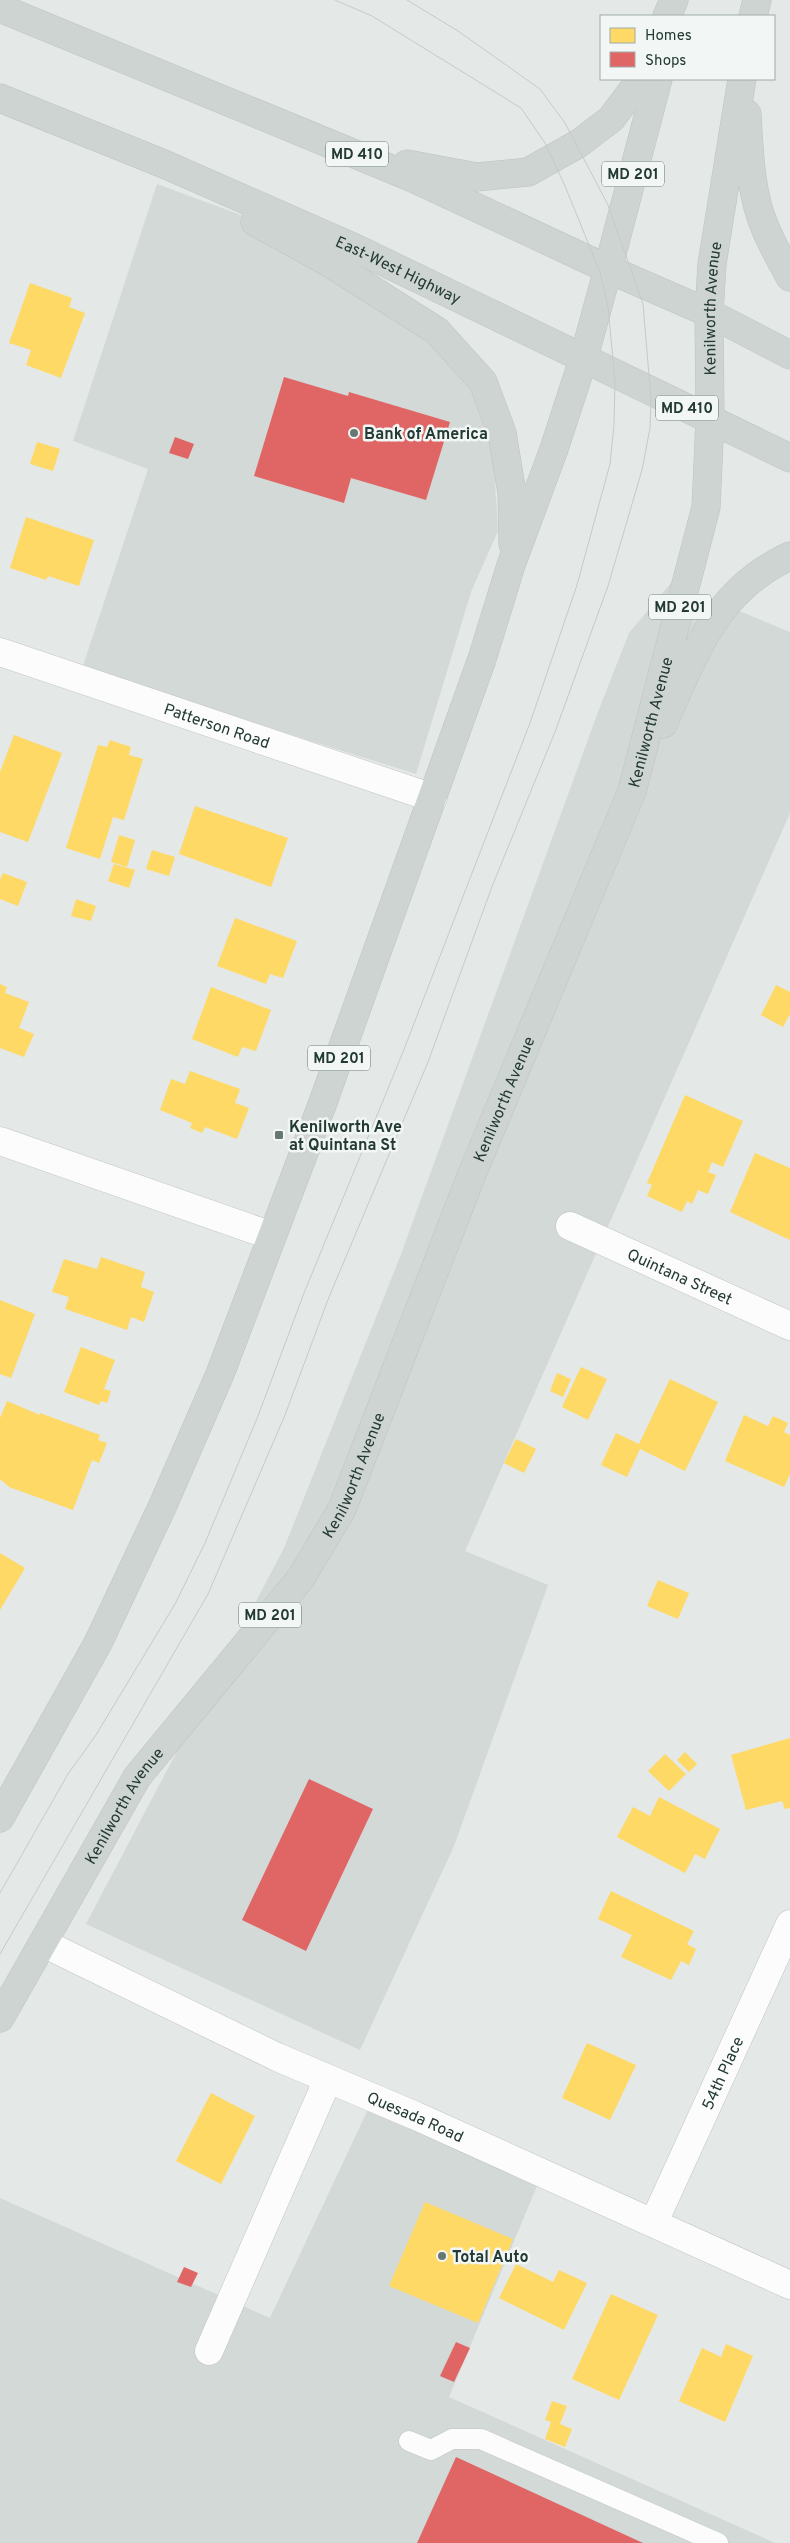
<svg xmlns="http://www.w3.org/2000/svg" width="790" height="2543" viewBox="0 0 790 2543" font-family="Overpass,sans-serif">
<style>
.built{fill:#d2d9d6}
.homes{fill:#ffd966}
.shops{fill:#e06666}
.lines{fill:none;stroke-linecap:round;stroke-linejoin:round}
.lane-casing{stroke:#c1c5c3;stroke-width:21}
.street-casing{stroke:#c1c5c3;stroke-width:29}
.primary-casing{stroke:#bdc4c2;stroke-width:29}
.lane{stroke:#fbfcfb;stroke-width:20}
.street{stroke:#fbfcfb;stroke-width:28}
.primary{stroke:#ced4d2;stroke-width:28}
.tram{stroke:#c7cac9;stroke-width:1}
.poi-dot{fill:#677772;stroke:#f2f7f5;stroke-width:2}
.labels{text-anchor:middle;stroke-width:5;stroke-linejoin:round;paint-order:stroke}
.shield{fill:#f2f7f5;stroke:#62736e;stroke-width:1}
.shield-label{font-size:15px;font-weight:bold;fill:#243a34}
.street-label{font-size:16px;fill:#243a34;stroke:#f2f7f5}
.poi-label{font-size:16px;font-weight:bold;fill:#243a34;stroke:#f2f7f5;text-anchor:start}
</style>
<rect width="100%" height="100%" fill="#e4e8e6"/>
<!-- built -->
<g class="built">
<path d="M157,184L249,218L416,326L470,383L492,433L498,531L471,592L416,774L82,669L148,469L73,441Z"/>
<path d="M671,583L790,632V813L465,1551L548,1585L454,1846L360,2050L86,1924L284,1548L400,1257L598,712L629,633Z"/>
<path d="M371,2103L539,2181L449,2397L775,2543H0V2198L270,2318Z"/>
</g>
<!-- homes -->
<g class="homes">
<path d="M30,283L72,298L69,307L85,313L61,378L26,365L31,350L9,343Z"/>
<path d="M37,442L60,449L53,471L30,464Z"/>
<path d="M26,517L94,540L79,586L48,576L46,580L10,568Z"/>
<path d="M14,735L62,753L28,842L0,832V772Z"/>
<path d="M110,740L131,747L129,755L143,759L124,820L113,817L100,859L66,848L98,745L107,747Z"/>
<path d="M195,806L288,838L271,887L179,854Z"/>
<path d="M119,835L135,840L127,867L111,862Z"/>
<path d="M152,850L175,857L169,876L146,869Z"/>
<path d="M114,864L135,870L129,888L108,881Z"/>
<path d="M3,873L27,882L18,906L0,899V880Z"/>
<path d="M76,899L96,906L91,921L71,916Z"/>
<path d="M235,918L297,941L283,978L270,974L266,984L217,966Z"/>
<path d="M0,984L7,987L5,993L29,1002L19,1028L34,1034L24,1057L0,1048Z"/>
<path d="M776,985L790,992V1014L783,1027L761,1015Z"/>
<path d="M211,987L271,1010L256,1051L242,1047L238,1057L192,1039Z"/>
<path d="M190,1071L240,1089L235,1103L249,1108L237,1139L205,1127L202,1133L190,1128L192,1123L160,1110L171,1079L185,1084Z"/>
<path d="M685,1095L743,1121L723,1167L712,1162L708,1172L716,1175L708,1194L698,1190L692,1204L687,1201L682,1212L647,1196L652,1185L647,1183Z"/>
<path d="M755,1153L790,1168V1240L730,1212Z"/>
<path d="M101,1257L145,1272L141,1287L154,1292L144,1322L131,1317L127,1330L65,1309L69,1297L52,1292L64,1259L97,1269Z"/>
<path d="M0,1300L35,1314L11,1378L0,1374Z"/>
<path d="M81,1347L115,1360L104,1389L111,1391L107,1403L101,1401L99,1405L64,1392Z"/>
<path d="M581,1367L607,1379L588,1420L562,1407Z"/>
<path d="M557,1373L571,1379L563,1397L550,1391Z"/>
<path d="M670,1379L718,1402L685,1471L640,1449L627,1477L601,1465L616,1433L639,1444Z"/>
<path d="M7,1401L40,1415V1413L100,1435L98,1440L107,1443L99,1463L92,1460L73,1510L9,1487L0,1479V1418Z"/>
<path d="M744,1415L768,1426L773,1416L788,1423L784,1432L790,1435V1474L784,1487L725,1461Z"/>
<path d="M516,1439L536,1449L524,1473L504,1463Z"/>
<path d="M0,1553L25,1568L0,1610Z"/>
<path d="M658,1580L689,1593L678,1619L647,1606Z"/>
<path d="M790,1738V1808L785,1809L782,1801L746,1810L731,1755Z"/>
<path d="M685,1752L697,1764L689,1772L677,1760Z"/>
<path d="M665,1754L686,1774L669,1791L648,1771Z"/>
<path d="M659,1797L720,1829L705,1859L695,1854L685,1873L617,1837L633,1807L650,1816Z"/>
<path d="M611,1891L694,1931L687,1944L696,1949L689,1965L681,1961L671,1980L621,1957L632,1935L598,1919Z"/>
<path d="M587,2043L636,2065L610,2120L562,2098Z"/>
<path d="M211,2093L255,2116L221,2184L176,2161Z"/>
<path d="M425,2202L513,2239L478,2323L389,2286Z"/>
<path d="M516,2264L553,2282L559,2270L587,2283L564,2330L499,2298Z"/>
<path d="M611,2294L658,2315L619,2400L572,2379Z"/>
<path d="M726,2344L753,2356L725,2422L679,2401L702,2348L721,2357Z"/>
<path d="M552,2401L567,2406L560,2424L572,2429L565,2447L545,2439L551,2422L545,2420Z"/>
</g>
<!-- shops -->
<g class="shops">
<path d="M284,377L348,396L349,392L450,422L426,500L351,478L344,503L254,476Z"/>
<path d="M175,437L194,444L188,459L169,453Z"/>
<path d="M309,1779L373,1809L306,1951L242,1920Z"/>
<path d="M184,2267L198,2273L191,2287L177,2282Z"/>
<path d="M456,2342L470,2348L454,2382L440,2376Z"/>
<path d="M456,2457L643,2543H417Z"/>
</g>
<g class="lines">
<defs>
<path id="lane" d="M409,2441L431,2450L452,2439H481L718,2543"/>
<g id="street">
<path id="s1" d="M0,652L433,798"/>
<path d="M0,1141L272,1236"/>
<path id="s2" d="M570,1226L790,1326"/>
<path id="s3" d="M43,1943L277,2057L416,2116L790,2285"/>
<path id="s4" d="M654,2222L790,1924"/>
<path d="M209,2351L328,2079"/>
</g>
<g id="primary">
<path d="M0,8L413,178L608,269L709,313L790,355"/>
<path d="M667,16L674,0"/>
<path d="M753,16L757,0"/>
<path id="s5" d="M0,98L164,164L357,249L790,458"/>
<path d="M747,114C749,147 750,183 760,214C767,236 779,257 790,277"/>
<path d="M407,164L477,177L528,172L578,144L611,119L641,79"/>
<path d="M255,222L328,262L437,331L483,382L502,433L512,493L513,544"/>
<path d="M663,724C695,654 715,590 790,556"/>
<path d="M0,1818L98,1643L163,1505L220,1374L322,1105L482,659L511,565L554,449L584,357L608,269L658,79"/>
<path id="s6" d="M0,2018L137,1777L301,1578L342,1509L472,1174L632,791L706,507L710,419L709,313L712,264L742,79"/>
</g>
</defs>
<!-- lane casing -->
<use href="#lane" class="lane-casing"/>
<!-- street casing -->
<use href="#street" class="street-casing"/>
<!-- primary casing -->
<use href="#primary" class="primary-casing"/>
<!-- lane -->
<use href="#lane" class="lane"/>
<!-- street -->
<use href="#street" class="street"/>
<!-- primary -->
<use href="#primary" class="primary"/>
<!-- tram -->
<g class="tram">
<path d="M0,1893L68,1774L96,1735L175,1604L205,1543L258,1416L304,1293L403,1052L530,723L577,585L610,464L614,425L615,381L608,307L600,272L565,186L545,143L521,108L372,16L335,0"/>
<path d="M0,1954L208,1594L285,1415L329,1297L428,1062L493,884L555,732L608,586L642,470L650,428L651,399L643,304L608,205L565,123L540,89L458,31L407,0"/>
</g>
</g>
<!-- markers -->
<g class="poi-dot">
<circle cx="354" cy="433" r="5"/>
<rect x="274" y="1130" width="10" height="10" rx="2.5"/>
<circle cx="442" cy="2256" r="5"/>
</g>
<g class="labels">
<!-- shield labels -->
<g class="shield">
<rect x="326" y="141.5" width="62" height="25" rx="4"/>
<rect x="602" y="161.5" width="62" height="25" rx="4"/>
<rect x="656" y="395.5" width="62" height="25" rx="4"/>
<rect x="649" y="594.5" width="62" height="25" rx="4"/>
<rect x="308" y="1045.5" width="62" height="25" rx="4"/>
<rect x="239" y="1602.5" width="62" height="25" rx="4"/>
</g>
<g class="shield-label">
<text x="357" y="159">MD 410</text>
<text x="633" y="179">MD 201</text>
<text x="687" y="413">MD 410</text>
<text x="680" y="612">MD 201</text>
<text x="339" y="1063">MD 201</text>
<text x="270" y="1620">MD 201</text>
</g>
<!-- street labels -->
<g class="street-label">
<text dy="6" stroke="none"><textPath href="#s5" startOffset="434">East-West Highway</textPath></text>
<text dy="6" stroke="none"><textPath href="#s6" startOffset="1882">Kenilworth Avenue</textPath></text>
<text dy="6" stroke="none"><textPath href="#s6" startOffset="1461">Kenilworth Avenue</textPath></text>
<text dy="6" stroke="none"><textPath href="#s1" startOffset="229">Patterson Road</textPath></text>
<text dy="6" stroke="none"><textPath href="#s6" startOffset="1056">Kenilworth Avenue</textPath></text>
<text dy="6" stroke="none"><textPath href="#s2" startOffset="121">Quintana Street</textPath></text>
<text dy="6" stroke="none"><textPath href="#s6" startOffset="651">Kenilworth Avenue</textPath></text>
<text dy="6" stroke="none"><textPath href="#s6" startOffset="246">Kenilworth Avenue</textPath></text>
<text dy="6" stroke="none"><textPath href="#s4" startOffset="164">54th Place</textPath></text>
<text dy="6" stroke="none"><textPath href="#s3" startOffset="411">Quesada Road</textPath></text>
</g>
<!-- poi labels -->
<g class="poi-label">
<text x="364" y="439">Bank of America</text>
<text x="289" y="1132">Kenilworth Ave<tspan x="289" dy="18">at Quintana St</tspan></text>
<text x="452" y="2262">Total Auto</text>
</g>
</g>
<!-- legend -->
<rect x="600" y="15" width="175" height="65" fill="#f2f7f5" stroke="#a0aba8"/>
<rect x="610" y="28" width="25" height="15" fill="#ffd966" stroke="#a0aba8"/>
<text x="645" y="40" font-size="15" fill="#243a34">Homes</text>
<rect x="610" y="52" width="25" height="15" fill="#e06666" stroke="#a0aba8"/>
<text x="645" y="65" font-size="15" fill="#243a34">Shops</text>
</svg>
